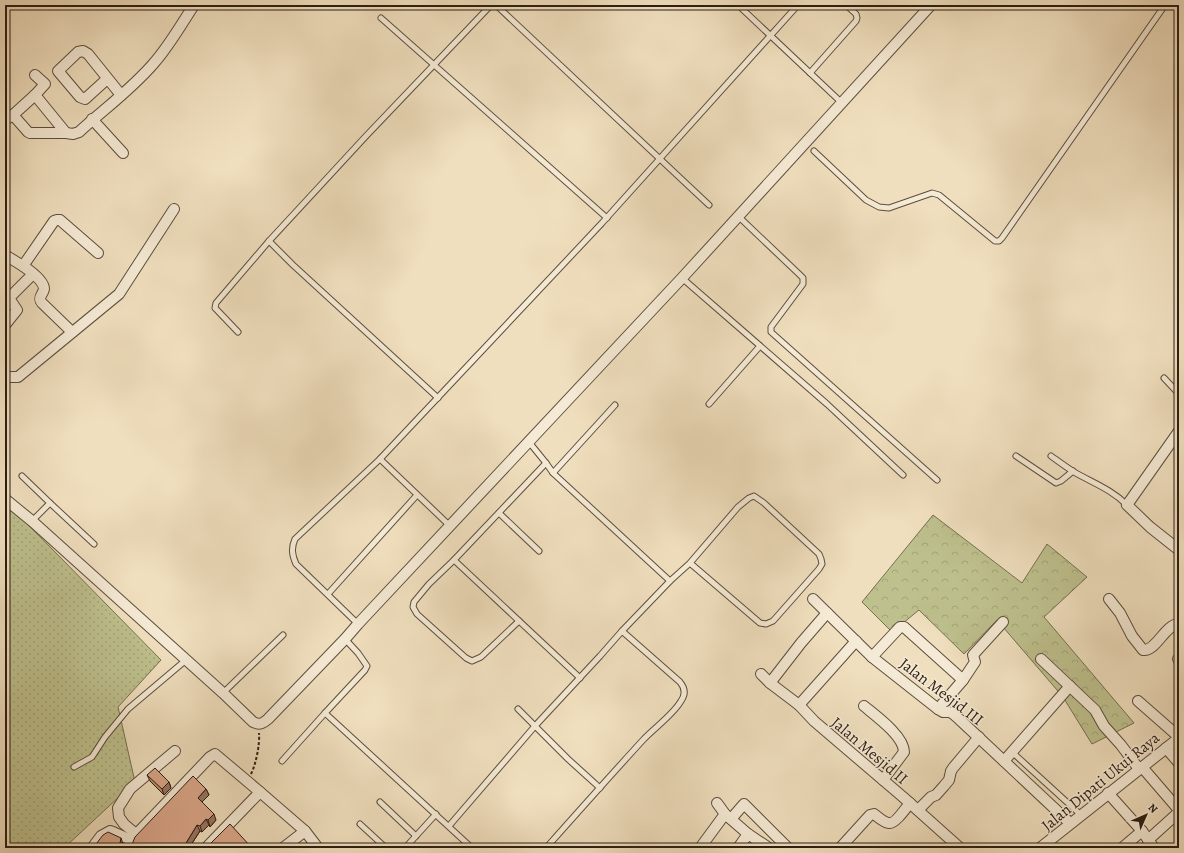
<svg xmlns="http://www.w3.org/2000/svg" width="1184" height="853" viewBox="0 0 1184 853" font-family="Alegreya,serif">
<style>
.grass{fill:url(#grass-dots);stroke:#747050}
.forest{fill:url(#forest-crowns);stroke:#747050}
.lines{fill:none;stroke-linecap:round;stroke-linejoin:round}
.service-casing{stroke:#5c4e3e;stroke-width:7}
.minor-casing{stroke:#5c4e3e;stroke-width:12}
.path{stroke:#2b1e13;stroke-width:2;stroke-dasharray:3 2;stroke-linecap:butt}
.service{stroke:#f5ead5;stroke-width:5}
.minor{stroke:#f5ead5;stroke-width:10}
.wall{fill:#bb8f77;stroke:#2b1e13}
.shaded-wall{fill:#997461;stroke:#2b1e13}
.building{fill:#daa68a;stroke:#2b1e13}
.labels{text-anchor:middle;stroke-width:3;stroke-linejoin:round;paint-order:stroke}
.street-label{font-size:16px;fill:#2b1e13;stroke:#f5ead5}
</style>
<defs>
<pattern id="grass-dots" width="8" height="8" patternUnits="userSpaceOnUse"><rect width="8" height="8" fill="#bec18e"/><path d="M2 2h.1M6 6h.1" fill="none" stroke="#a3a57a" stroke-width="1.8" stroke-linecap="round"/></pattern>
<pattern id="forest-crowns" width="20" height="18" patternUnits="userSpaceOnUse"><rect width="20" height="18" fill="#bec18e"/><path d="M2 6a3 3 0 1 1 6 0M12 15a3 3 0 1 1 6 0" fill="none" stroke="#a3a57a"/></pattern>
</defs>
<rect width="100%" height="100%" fill="#f0dfbe"/>
<filter id="stains"><feTurbulence type="fractalNoise" baseFrequency=".005" numOctaves="4"/><feColorMatrix values="0 0 0 0 .2 0 0 0 0 .09 0 0 0 0 .02 0 0 0 .5 -.17"/></filter>
<radialGradient id="worn" r=".72"><stop offset=".6" stop-color="#630" stop-opacity="0"/><stop offset="1" stop-color="#630" stop-opacity=".3"/></radialGradient>
<!-- grass -->
<path class="grass" d="M5,501L161,660L118,707L135,782L64,848H5Z"/>
<!-- forest -->
<path class="forest" d="M933,515L1022,583L1047,544L1087,577L1044,617L1134,723L1092,744L1063,697L997,620L964,654L919,610L892,632L862,602Z"/>
<g class="lines">
<defs>
<g id="service">
<path d="M496,5L709,205"/>
<path d="M738,5L842,103"/>
<path d="M381,18L607,218"/>
<path d="M810,73L856,21L857,18L856,14L846,5"/>
<path d="M814,151L866,200L879,207L889,208L932,193L939,195L995,241H999L1002,238L1165,5"/>
<path d="M738,216L799,274L803,278V284L771,327V332L937,480"/>
<path d="M682,278L827,404L903,475"/>
<path d="M238,332L217,310L215,308L216,303L269,241"/>
<path d="M1164,378L1179,394"/>
<path d="M438,398L293,265L269,241L366,136L491,5"/>
<path d="M709,404L760,346"/>
<path d="M529,442L546,463"/>
<path d="M1016,456L1056,483L1061,481L1073,471"/>
<path d="M1051,456C1058,461 1066,467 1074,472C1093,483 1111,489 1127,505"/>
<path d="M380,459L450,526"/>
<path d="M553,473L615,405"/>
<path d="M22,476L50,503"/>
<path d="M499,513L539,551"/>
<path d="M32,521L50,503L94,544"/>
<path d="M454,560L429,584L414,602L413,607L417,614L466,658L472,661L481,657L519,621"/>
<path d="M328,594L417,495"/>
<path d="M358,624L296,564C292,555 291,548 295,539L380,459L602,223L798,5"/>
<path d="M622,631L670,581L690,563L738,507L749,498L754,496L764,503L819,554L821,559L822,564L819,569L773,621L766,624L760,623L690,563"/>
<path d="M345,639L358,653L367,666L365,670L325,713L472,848"/>
<path d="M580,678L454,560L546,463L553,473L670,581"/>
<path d="M223,693L283,635"/>
<path d="M518,709L568,759L600,788"/>
<path d="M1012,752L1081,815"/>
<path d="M282,761L325,713"/>
<path d="M74,767L92,757L105,737L128,709L186,660"/>
<path d="M380,802L416,836"/>
<path d="M360,824L386,848"/>
<path d="M449,826L535,726L600,656L622,631L680,682C685,688 686,694 681,701C673,715 654,728 643,740C610,776 578,812 546,848"/>
<path d="M405,848L436,814"/>
</g>
<g id="minor">
<path d="M35,75L45,84L35,95L66,133"/>
<path d="M107,79L85,99L80,97L58,71L78,52L83,51L88,54L121,95"/>
<path d="M13,115L35,95"/>
<path d="M92,119L123,153"/>
<path d="M5,120L13,115L28,132L30,133H66L73,134L79,132C104,109 132,89 154,63C169,46 181,25 194,5"/>
<path d="M5,255L23,266L54,221L57,220H60L98,253"/>
<path d="M23,266C29,270 44,281 44,289C43,295 37,297 42,303L72,332"/>
<path d="M5,325L17,310L9,298L33,274"/>
<path d="M5,377H18L119,294L174,209"/>
<path d="M1179,431L1127,505L1150,527L1179,550"/>
<path d="M5,499L32,521L223,693L253,722C260,725 262,724 268,719L345,639L358,624L682,278L931,5"/>
<path d="M813,599L872,657L938,709L943,712H949L952,713L959,719L1070,823"/>
<path d="M1109,599L1120,613L1132,636L1143,650C1156,652 1165,624 1179,624"/>
<path d="M872,657L900,627H904L963,680L938,709"/>
<path d="M1041,659L1095,710L1104,726L1121,745L1139,769"/>
<path d="M1178,659H1179"/>
<path d="M761,674L770,683L799,705L814,721L903,797L960,848"/>
<path d="M963,680L975,662L973,655L1003,622"/>
<path d="M770,683L801,643L827,613"/>
<path d="M1138,701L1179,737"/>
<path d="M799,705L856,641"/>
<path d="M864,706C876,716 904,736 904,752L883,780"/>
<path d="M1166,748L1179,763"/>
<path d="M1004,761L1070,686"/>
<path d="M1142,767L1179,810"/>
<path d="M1108,793L1142,831L1154,848"/>
<path d="M717,803L725,814L748,834"/>
<path d="M918,810L931,797L936,795L944,786L949,780L951,771L953,768L979,737"/>
<path d="M731,819L744,804L788,848"/>
<path d="M136,834L124,824L119,817L118,808L130,789L175,751"/>
<path d="M1148,840L1179,812"/>
<path d="M92,848L101,836L110,831L113,832L131,840"/>
<path d="M129,848L131,840L210,757L215,754L260,792L305,831L318,848"/>
<path d="M206,848L260,792"/>
<path d="M283,848L305,831"/>
<path d="M700,848L725,814"/>
<path d="M738,848L748,834L769,848"/>
<path d="M840,848L870,815L874,814C878,817 884,823 889,823C895,824 906,808 910,803"/>
<path d="M1040,848L1179,738"/>
<path d="M1122,848L1142,831"/>
</g>
</defs>
<!-- service casing -->
<use href="#service" class="service-casing"/>
<!-- minor casing -->
<use href="#minor" class="minor-casing"/>
<!-- path -->
<path class="path" d="M251,774C256,764 260,744 259,733"/>
<!-- service -->
<use href="#service" class="service"/>
<!-- minor -->
<use href="#minor" class="minor"/>
</g>
<!-- wall -->
<g class="wall">
<path d="M147,775L169,782L171,788L164,795L150,781Z"/>
<path d="M206,789L209,795L202,802L216,820L210,827L209,825L202,832L200,831L189,848H129Z"/>
</g>
<!-- shaded-wall -->
<g class="shaded-wall">
<path d="M169,782L171,788L164,795L162,789Z"/>
<path d="M206,789L209,795L200,804L198,798Z"/>
<path d="M214,814L216,820L210,827L208,820Z"/>
<path d="M206,819L209,825L202,832L200,826Z"/>
<path d="M197,825L200,831L189,848H183Z"/>
<path d="M121,838L123,844V848L120,843Z"/>
</g>
<!-- building -->
<g class="building">
<path d="M155,768L169,782L162,789L147,775Z"/>
<path d="M193,776L206,789L198,798L214,814L208,820L206,819L200,826L197,825L183,848H129L131,847L135,837Z"/>
<path d="M230,824L252,848H204L208,846Z"/>
<path d="M108,832L121,838L120,843L123,847L127,848H87H93L103,835Z"/>
</g>
<g class="labels">
<!-- street labels -->
<g class="street-label">
<text transform="translate(942 691) rotate(37)" y="6">Jalan Mesjid III</text>
<text transform="translate(870 750) rotate(40)" y="6">Jalan Mesjid II</text>
<text transform="translate(1100 781) rotate(-39)" y="6">Jalan Dipati Ukui Raya</text>
</g>
</g>
<!-- margin -->
<rect width="1184" height="853" fill="none" stroke="#f0dfbe" stroke-width="20"/>
<rect x="6" y="6" width="1172" height="841" fill="none" stroke="#2b1e13" stroke-width="2"/>
<rect x="10" y="10" width="1164" height="833" fill="none" stroke="#2b1e13"/>
<!-- north arrow -->
<g transform="translate(1146 815) rotate(45)" stroke="#f5ead5" stroke-width="3" paint-order="stroke">
<path d="M0-3L7 15L0 10L-7 15Z" fill="#2b1e13"/>
<text y="-6" font-size="11" font-weight="bold" text-anchor="middle" fill="#2b1e13">N</text>
</g>
<rect width="100%" height="100%" filter="url(#stains)"/>
<rect width="100%" height="100%" fill="url(#worn)"/>
</svg>
